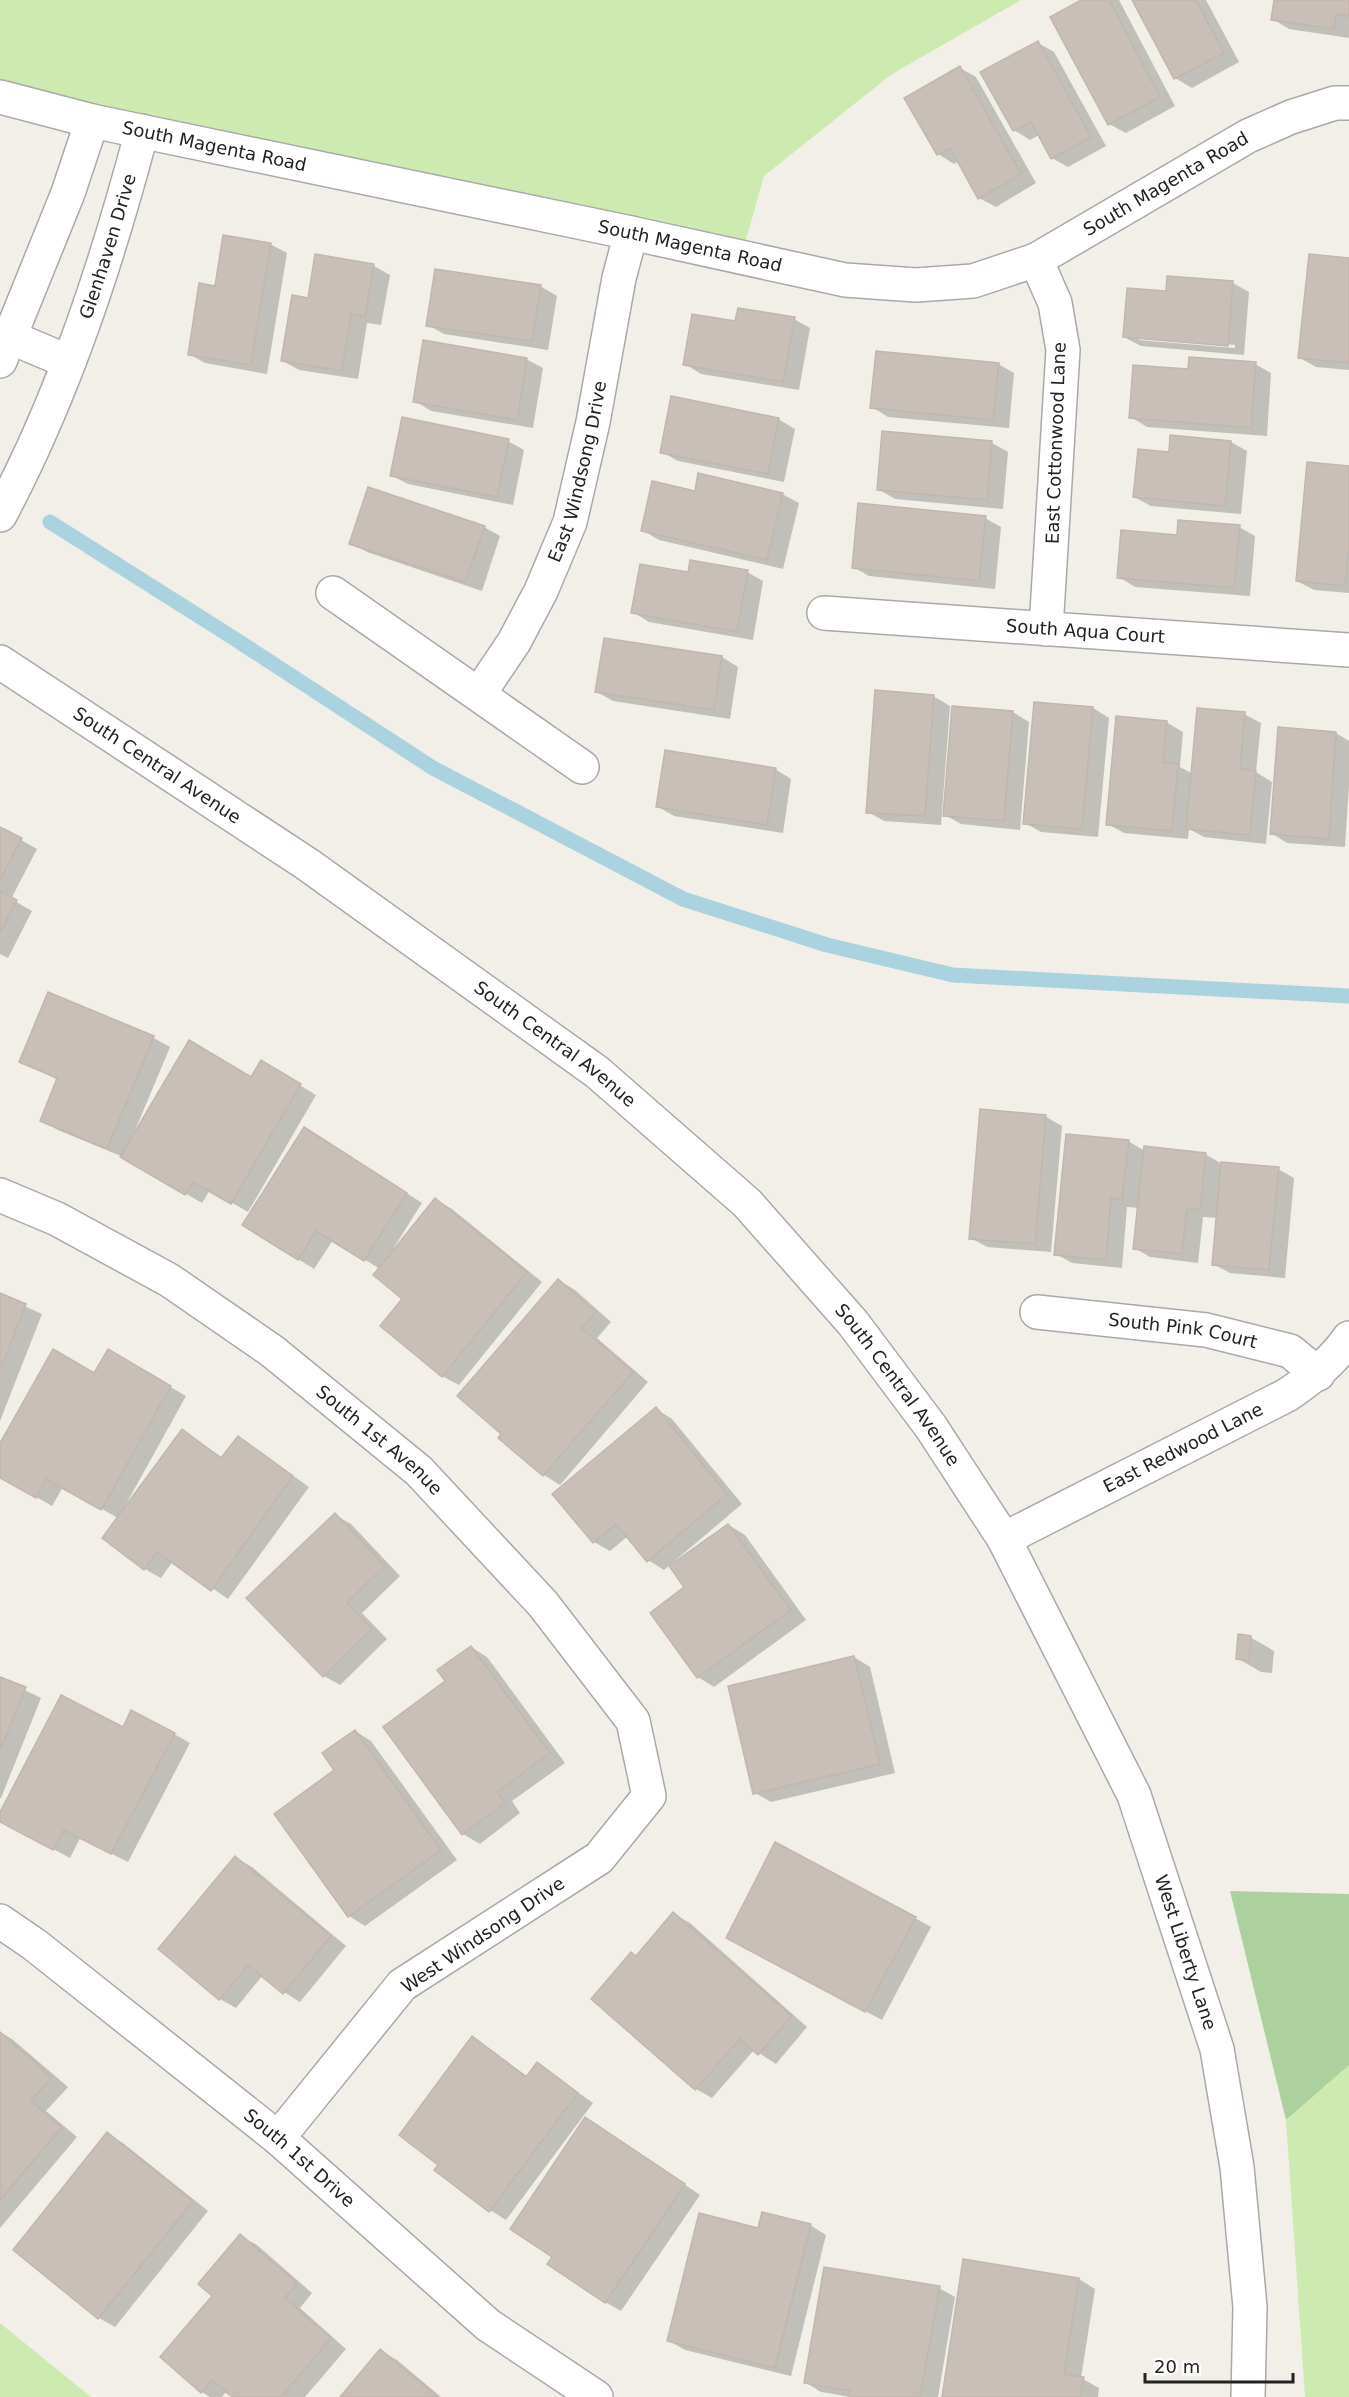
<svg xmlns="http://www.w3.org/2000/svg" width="1349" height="2397" viewBox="0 0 1349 2397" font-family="'DejaVu Sans',sans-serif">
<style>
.grass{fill:#cdebb0}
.forest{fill:#add19e}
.shadow{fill:#0003;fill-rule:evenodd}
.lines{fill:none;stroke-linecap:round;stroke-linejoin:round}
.stream{stroke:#aad3df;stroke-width:15}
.building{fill:#c7bfb8;stroke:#c4b6ab;stroke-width:1.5}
.minor-casing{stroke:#a9a9a9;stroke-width:36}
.tertiary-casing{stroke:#a9a9a9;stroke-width:36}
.minor{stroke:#fff;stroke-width:33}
.tertiary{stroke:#fff;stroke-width:33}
.labels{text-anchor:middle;stroke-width:4.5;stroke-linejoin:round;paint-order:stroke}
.street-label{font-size:18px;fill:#222;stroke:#fff}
</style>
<rect width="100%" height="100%" fill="#f2efe9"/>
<!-- grass -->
<g class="grass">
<path d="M0,0H1021L892,74L764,176L741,258L0,97Z"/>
<path d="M1349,2065V2397H1305L1286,2120Z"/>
<path d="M0,2323L91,2397H0Z"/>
</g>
<!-- forest -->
<path class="forest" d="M1230,1891L1349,1894V2065L1286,2120Z"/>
<!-- shadow -->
<g class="shadow">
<path d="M1084,0H1119L1175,106L1126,133L1109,124Z"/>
<path d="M1134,0H1206L1239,62L1192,88L1175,78Z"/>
<path d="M1276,0H1349V38L1289,29L1273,19Z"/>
<path d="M1038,43L1054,52L1106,146L1068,167L1052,158L1039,135L1030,140L1014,130Z"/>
<path d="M960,68L976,77L1036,183L996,207L979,198L959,161L954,164L938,154Z"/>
<path d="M270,244L287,253L267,374L205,363L189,354L216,288Z"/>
<path d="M316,256L374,266L390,275L381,325L367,323L358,379L299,370L283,361L309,300Z"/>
<path d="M1349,259V370L1316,367L1300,358Z"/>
<path d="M1233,283L1249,292L1244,355L1141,346L1124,337L1167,293ZM1139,337L1235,345V348L1139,340Z"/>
<path d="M540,286L557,296L548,350L444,334L428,325Z"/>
<path d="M794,319L810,328L799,390L701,374L685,364L736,323Z"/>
<path d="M526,359L543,368L533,428L431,411L415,401Z"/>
<path d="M998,364L1014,373L1009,428L888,417L872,407Z"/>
<path d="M1255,364L1271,373L1267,436L1147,427L1131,417L1190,371Z"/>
<path d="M778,419L795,429L784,482L678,461L662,452Z"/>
<path d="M508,441L524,450L513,505L408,484L391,475Z"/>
<path d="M1231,442L1247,451L1241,514L1151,506L1134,497L1170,454Z"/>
<path d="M992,443L1008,452L1003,509L895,499L878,489Z"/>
<path d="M1349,468V593L1314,590L1297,581Z"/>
<path d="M696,493L782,494L799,503L783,569L659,540L642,530Z"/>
<path d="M985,518L1001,527L995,589L869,576L853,567Z"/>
<path d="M484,527L500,536L482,591L367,552L351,543Z"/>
<path d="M1239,527L1255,536L1250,596L1135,587L1119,577L1179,536Z"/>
<path d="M747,572L763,581L753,640L649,622L633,612L689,574Z"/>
<path d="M722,657L738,667L730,719L613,701L597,692Z"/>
<path d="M933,696L950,706L941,825L884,821L868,812Z"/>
<path d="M1093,708L1109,718L1098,837L1041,832L1025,823Z"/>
<path d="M1013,712L1029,722L1020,830L961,824L945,815Z"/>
<path d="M1244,714L1261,723L1256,772L1272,782L1266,844L1204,837L1189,829L1188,839L1124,833L1108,824L1166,722L1183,732L1180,767L1193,774Z"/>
<path d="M1336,733L1349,741V785L1345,847L1287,843L1271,833Z"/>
<path d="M775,769L791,779L783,833L674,816L657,806Z"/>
<path d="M0,828L37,849L11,899L32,911L8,958L0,954Z"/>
<path d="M49,994L154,1038L170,1047L134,1133L136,1134L251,1079L261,1062L316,1095L248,1212L210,1190L202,1203L123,1157L58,1130L41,1120L58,1080L21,1061Z"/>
<path d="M1046,1117L1062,1126L1051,1252L987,1247L971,1238Z"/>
<path d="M321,1138L422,1203L393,1249L395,1250L436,1200L452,1209L542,1282L459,1385L442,1376L404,1299L380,1269L333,1240L314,1269L298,1259Z"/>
<path d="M1128,1141L1145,1151L1205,1154L1222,1164L1278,1169L1294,1178L1285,1278L1230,1273L1213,1264L1218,1218L1203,1217L1198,1263L1150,1257L1134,1248L1138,1208L1127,1207L1122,1268L1072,1263L1056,1254Z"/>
<path d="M558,1280L575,1290L611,1322L597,1338L648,1382L560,1485L544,1475L500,1437Z"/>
<path d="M0,1295L42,1314L0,1421Z"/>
<path d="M108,1351L186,1396L125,1506L127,1507L182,1431L223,1458L238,1437L309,1487L228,1599L173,1561L161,1578L145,1569L104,1538L118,1518L63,1487L52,1506L0,1476V1446L95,1375Z"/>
<path d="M656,1409L672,1419L742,1504L664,1570L648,1560L628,1536L610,1551L594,1542Z"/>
<path d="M335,1515L351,1524L400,1576L362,1613L387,1639L340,1685L324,1676Z"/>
<path d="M729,1525L745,1535L806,1620L714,1687L698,1677L652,1613L686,1587Z"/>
<path d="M1250,1637L1274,1651L1272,1673L1261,1672L1237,1658Z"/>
<path d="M471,1647L487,1657L565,1763L512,1801L520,1813L480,1844L463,1834L385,1728L447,1681Z"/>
<path d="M854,1657L870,1667L895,1773L771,1802L755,1793Z"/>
<path d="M0,1678L41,1698L1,1798H0Z"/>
<path d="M123,1729L174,1734L190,1743L128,1862L80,1838L70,1858L0,1820V1815Z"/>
<path d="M355,1731L371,1741L457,1860L365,1926L349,1916L336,1771Z"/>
<path d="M236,1858L252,1867L346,1946L300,2002L284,1992L263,1975L236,2008L220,1999L160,1949Z"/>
<path d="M674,1914L690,1923L807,2027L776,2064L754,2050L712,2098L696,2089L593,1999L637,1957Z"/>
<path d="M915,1918L931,1927L882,2020L744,1947Z"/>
<path d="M0,2032L12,2039L68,2087L46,2111L77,2137L0,2228Z"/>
<path d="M473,2038L489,2048L528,2077L538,2064L593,2103L506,2220L490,2210L441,2165Z"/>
<path d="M602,2128L700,2195L621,2311L605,2302L554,2257Z"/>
<path d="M107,2134L123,2143L208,2211L115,2327L99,2318Z"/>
<path d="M810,2225L826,2235L791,2376L685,2350L669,2341L759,2230Z"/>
<path d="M240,2236L257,2245L312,2293L300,2308L346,2349L305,2397H234L227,2391L222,2397H210L202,2392L214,2296Z"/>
<path d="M1079,2279L1095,2289L1081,2378L1099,2388L1098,2397H943Z"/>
<path d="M939,2288L955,2297L938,2397H851L821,2392L805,2382Z"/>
<path d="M381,2351L397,2360L441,2397H342Z"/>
</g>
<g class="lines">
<!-- stream -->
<path class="stream" d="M50,522L235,639L433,768L683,899L827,945L953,975L1349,996"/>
</g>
<!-- building -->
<g class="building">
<path d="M1081,0H1109L1160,97L1108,125L1050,17Z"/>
<path d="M1132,0H1196L1224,53L1174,79Z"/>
<path d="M1274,0H1349V16L1336,14L1334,29L1271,20Z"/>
<path d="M1038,41L1091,137L1051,159L1031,122L1013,131L980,72Z"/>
<path d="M960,66L1021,174L978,199L950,148L937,155L904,98Z"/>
<path d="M223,235L271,243L251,365L188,355L199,283L215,286Z"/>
<path d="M315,254L374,264L365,317L351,314L342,371L281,361L292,295L308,298Z"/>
<path d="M1309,254L1349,258V363L1298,358Z"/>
<path d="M435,269L541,285L532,341L426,326Z"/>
<path d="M1167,276L1233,281L1228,346L1123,337L1127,288L1166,291Z"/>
<path d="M738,308L795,317L783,382L683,365L692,314L735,321Z"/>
<path d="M423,340L527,358L517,420L413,402Z"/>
<path d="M876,351L999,363L993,420L870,408Z"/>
<path d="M1189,357L1256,362L1251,428L1129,418L1133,365L1188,369Z"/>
<path d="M671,396L779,418L768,474L660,453Z"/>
<path d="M402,417L509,439L497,497L390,476Z"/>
<path d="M882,431L992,441L987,500L877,490Z"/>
<path d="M1170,435L1231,441L1225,506L1133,497L1138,449L1169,452Z"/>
<path d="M1307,462L1349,466V543L1345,586L1296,581Z"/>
<path d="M698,473L783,493L767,560L641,531L652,481L695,491Z"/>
<path d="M368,487L485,526L465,582L349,544Z"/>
<path d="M858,503L986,516L979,581L852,568Z"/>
<path d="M1178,520L1240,525L1234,588L1117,578L1121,530L1177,535Z"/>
<path d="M690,560L748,570L737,632L631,613L640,564L688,572Z"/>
<path d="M604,638L722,656L714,710L595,692Z"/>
<path d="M875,690L934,695L925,816L866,813Z"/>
<path d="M1034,702L1093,707L1082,829L1023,824Z"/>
<path d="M952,706L1013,711L1004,821L943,816Z"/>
<path d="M1197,708L1245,712L1240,769L1256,771L1250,835L1186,829Z"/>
<path d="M1116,716L1167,721L1163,762L1178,764L1172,831L1106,825Z"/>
<path d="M1278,727L1336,732L1329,839L1270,834Z"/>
<path d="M665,750L776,768L767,825L656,807Z"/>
<path d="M0,827L22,838L0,880Z"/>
<path d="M0,891L17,900L0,933Z"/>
<path d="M48,992L154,1036L107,1149L40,1121L57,1078L19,1062Z"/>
<path d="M189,1040L251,1077L261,1060L301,1084L231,1204L193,1182L185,1195L120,1157Z"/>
<path d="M980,1109L1046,1115L1035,1244L969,1239Z"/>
<path d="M304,1127L407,1193L364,1261L316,1231L298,1260L242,1225Z"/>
<path d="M1066,1134L1129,1140L1122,1200L1111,1198L1106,1260L1054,1255Z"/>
<path d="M1144,1146L1206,1153L1200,1210L1187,1208L1182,1254L1133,1249Z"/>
<path d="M1221,1162L1279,1167L1269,1270L1212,1265Z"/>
<path d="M435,1198L527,1272L442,1377L380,1326L402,1299L373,1275Z"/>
<path d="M558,1279L596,1312L582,1328L633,1372L543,1476L498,1438L501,1434L457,1396Z"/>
<path d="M0,1293L26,1304L0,1371Z"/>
<path d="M53,1349L94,1373L108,1349L171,1386L101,1510L46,1479L36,1498L0,1478V1443Z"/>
<path d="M656,1407L727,1494L647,1562L616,1524L593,1543L552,1494Z"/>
<path d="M182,1429L221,1458L238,1436L293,1476L211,1591L157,1552L144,1570L102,1538Z"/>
<path d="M335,1513L385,1566L347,1603L372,1629L323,1677L246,1598Z"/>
<path d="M728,1524L791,1610L697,1678L650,1613L684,1587L669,1566Z"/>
<path d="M1238,1634L1251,1636L1249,1661L1236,1659Z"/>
<path d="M471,1646L550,1753L497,1792L505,1803L462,1835L383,1727L445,1681L437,1670Z"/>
<path d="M854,1656L880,1764L753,1794L728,1686Z"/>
<path d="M0,1677L26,1687L0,1750Z"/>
<path d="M61,1695L123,1727L131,1710L175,1733L111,1854L64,1830L53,1850L0,1822V1812Z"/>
<path d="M355,1730L441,1850L348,1917L274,1814L334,1770L322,1753Z"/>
<path d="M775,1842L916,1917L865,2012L726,1938Z"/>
<path d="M235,1856L331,1936L283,1994L248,1965L219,2000L158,1949Z"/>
<path d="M673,1912L792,2016L758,2055L740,2039L695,2090L591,1999L631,1952L636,1956Z"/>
<path d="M0,2032L52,2077L31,2101L62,2127L0,2200Z"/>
<path d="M472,2036L526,2077L537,2062L578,2093L489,2212L434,2170L438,2165L399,2135Z"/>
<path d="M585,2117L685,2184L605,2303L547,2264L552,2257L510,2229Z"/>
<path d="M107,2132L193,2201L98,2319L13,2250Z"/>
<path d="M762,2212L811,2224L775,2368L667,2341L699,2213L758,2228Z"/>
<path d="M240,2234L297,2283L285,2298L331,2338L281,2397H232L212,2380L201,2393L160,2357L212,2296L198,2284Z"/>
<path d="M963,2259L1079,2278L1064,2374L1084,2377L1080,2397H942Z"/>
<path d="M824,2267L940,2286L920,2397H849L850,2391L804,2383Z"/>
<path d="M380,2349L438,2397H340Z"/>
</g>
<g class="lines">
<defs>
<g id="minor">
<path id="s1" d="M0,97L92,121L631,233L845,280L916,285L973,281L1036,260L1248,136L1291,117L1335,103H1349"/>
<path d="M1036,260L1055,303L1063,350L1046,629"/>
<path d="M10,337L69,362"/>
<path d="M0,361L68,193L92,121"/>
<path id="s2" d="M0,515C64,395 107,263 142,131"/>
<path d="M333,593L582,767"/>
<path id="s3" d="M824,613L1349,650"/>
<path id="s4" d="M479,694L514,642L541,591L570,522L593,422L619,278L631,233"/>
<path id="s5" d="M0,1195L57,1219L169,1280L272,1351L419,1471L543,1604L633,1721L649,1796L599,1858L402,1985L278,2138"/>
<path id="s6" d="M1037,1312L1206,1330L1290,1351L1318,1374"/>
<path id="s7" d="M1004,1539L1287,1395C1312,1378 1332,1362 1349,1338"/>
<path id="s8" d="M0,1921L35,1945L278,2138L488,2325L596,2397"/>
</g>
<g id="tertiary">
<path id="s9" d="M0,662L307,864L597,1072L747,1203L853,1323L931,1427L1004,1539L1134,1795L1217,2049L1237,2167L1250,2307L1248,2397"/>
</g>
</defs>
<!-- minor casing -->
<use href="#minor" class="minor-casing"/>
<!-- tertiary casing -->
<use href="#tertiary" class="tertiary-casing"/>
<!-- minor -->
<use href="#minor" class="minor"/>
<!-- tertiary -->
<use href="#tertiary" class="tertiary"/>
</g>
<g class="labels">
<!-- street labels -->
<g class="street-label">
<text dy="6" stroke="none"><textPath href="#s1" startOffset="220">South Magenta Road</textPath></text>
<text dy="6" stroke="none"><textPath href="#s1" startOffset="1210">South Magenta Road</textPath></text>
<text dy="6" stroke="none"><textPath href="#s1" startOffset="706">South Magenta Road</textPath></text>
<text dy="6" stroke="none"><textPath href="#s2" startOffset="290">Glenhaven Drive</textPath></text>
<text transform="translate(1056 443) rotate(-88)" y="6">East Cottonwood Lane</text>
<text dy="6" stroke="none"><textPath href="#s4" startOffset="246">East Windsong Drive</textPath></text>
<text dy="6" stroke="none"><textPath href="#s3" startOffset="262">South Aqua Court</textPath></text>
<text dy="6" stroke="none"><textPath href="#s9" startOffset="188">South Central Avenue</textPath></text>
<text dy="6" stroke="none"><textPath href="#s9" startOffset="674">South Central Avenue</textPath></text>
<text dy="6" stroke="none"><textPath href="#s6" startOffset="147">South Pink Court</textPath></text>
<text dy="6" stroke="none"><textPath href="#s9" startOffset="1160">South Central Avenue</textPath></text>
<text dy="6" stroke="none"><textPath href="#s5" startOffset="454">South 1st Avenue</textPath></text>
<text dy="6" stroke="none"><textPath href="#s7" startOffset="201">East Redwood Lane</textPath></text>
<text transform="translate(483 1935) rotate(-34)" y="6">West Windsong Drive</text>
<text dy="6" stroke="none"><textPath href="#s9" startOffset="1800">West Liberty Lane</textPath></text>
<text dy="6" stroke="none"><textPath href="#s8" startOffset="382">South 1st Drive</textPath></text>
</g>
</g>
<!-- scale -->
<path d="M1145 2373v9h148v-9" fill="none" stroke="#222222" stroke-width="3"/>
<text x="1154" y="2373" font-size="18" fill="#222222" stroke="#ffffff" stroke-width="4.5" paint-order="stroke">20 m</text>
</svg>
